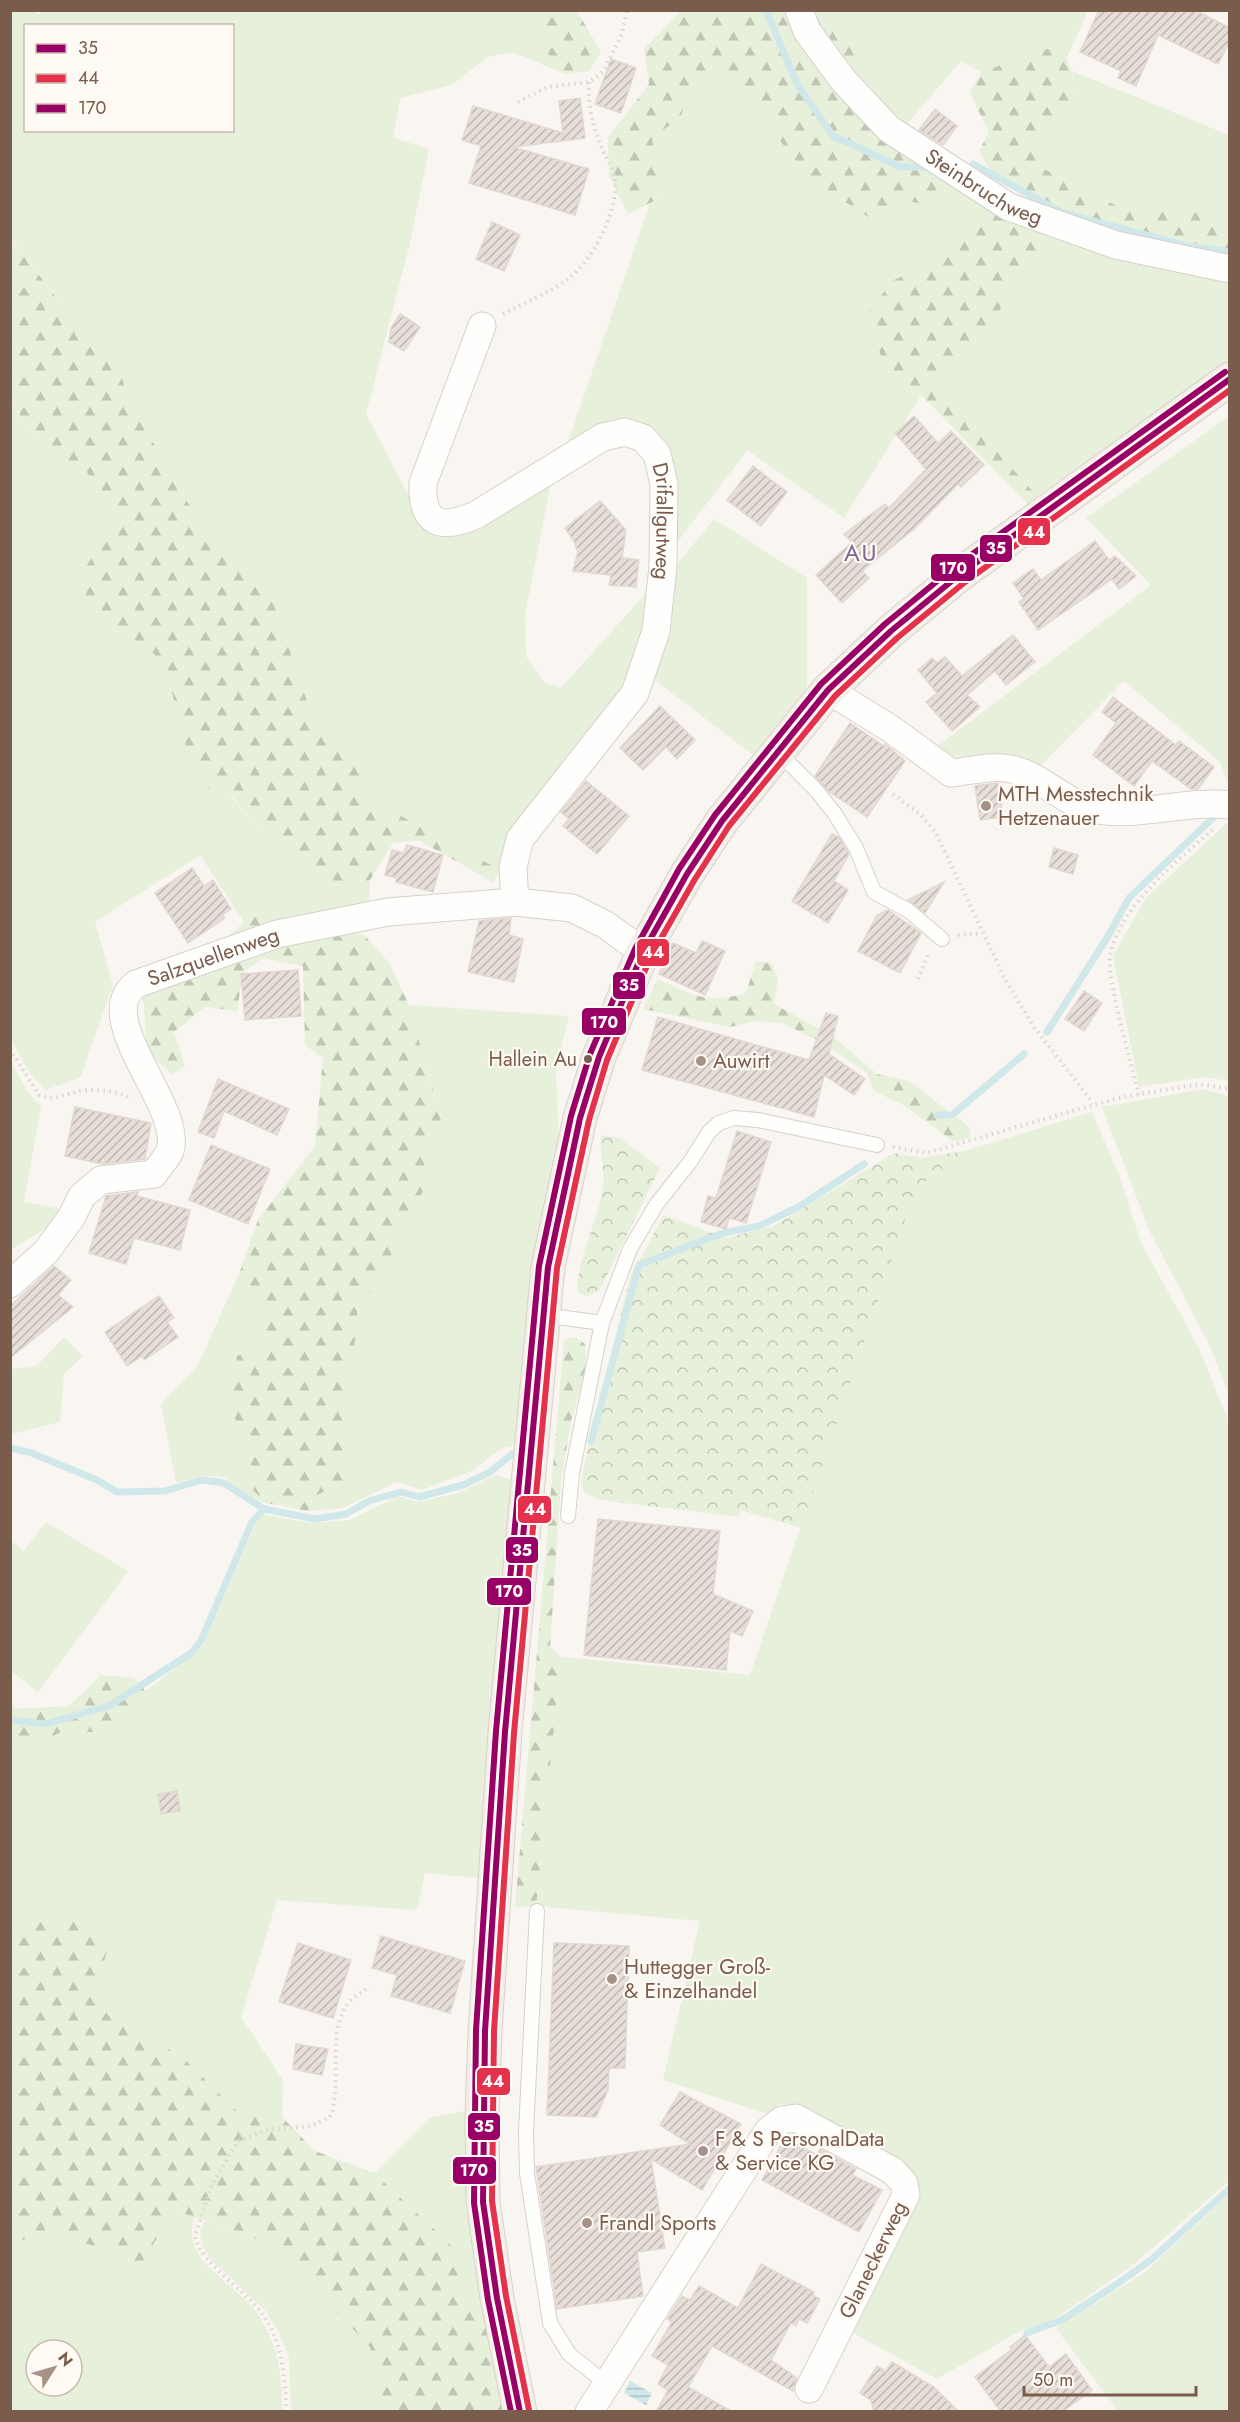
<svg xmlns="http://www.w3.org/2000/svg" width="1240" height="2422" viewBox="0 0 1240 2422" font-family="Jost,sans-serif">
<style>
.green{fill:#e7f0db;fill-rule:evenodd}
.forest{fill:url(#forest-firs)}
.park{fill:url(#park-crowns)}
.water{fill:url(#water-rules)}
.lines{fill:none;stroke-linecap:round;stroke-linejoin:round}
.stream{stroke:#d0e8ea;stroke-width:7}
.building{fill:url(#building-hatch);stroke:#e2d8d2;stroke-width:1.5}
.lane-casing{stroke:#d7d1cb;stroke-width:16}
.street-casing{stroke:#d7d1cb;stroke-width:29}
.primary-casing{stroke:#dad1cc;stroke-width:35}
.path{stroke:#dcd5d0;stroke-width:4;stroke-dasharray:1.5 4.5;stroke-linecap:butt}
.lane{stroke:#fefefd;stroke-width:14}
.street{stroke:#fefefd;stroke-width:27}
.primary{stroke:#f3eee8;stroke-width:33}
.bus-1-casing{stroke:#fffaf3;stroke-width:10}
.bus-2-casing{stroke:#fffaf3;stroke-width:10}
.bus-3-casing{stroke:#fffaf3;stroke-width:10}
.bus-1{stroke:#906;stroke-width:6}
.bus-2{stroke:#e5314c;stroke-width:6}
.bus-3{stroke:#906;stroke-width:6}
.poi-dot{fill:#a69286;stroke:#fffaf3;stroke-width:2}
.bus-dot{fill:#7a5c4d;stroke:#fffaf3;stroke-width:2}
.labels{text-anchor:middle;stroke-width:4.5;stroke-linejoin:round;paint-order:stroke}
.bus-label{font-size:20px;fill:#7a5c4d;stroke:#fffaf3;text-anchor:end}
.street-label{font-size:21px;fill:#7a5c4d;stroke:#fffaf3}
.poi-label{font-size:21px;fill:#7a5c4d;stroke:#fffaf3;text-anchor:start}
.quarter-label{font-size:24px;letter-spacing:1.5px;fill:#846695;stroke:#fffaf3}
.line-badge{stroke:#fffaf3;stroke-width:2}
.badge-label{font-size:16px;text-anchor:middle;font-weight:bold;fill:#fff}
</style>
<defs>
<pattern id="forest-firs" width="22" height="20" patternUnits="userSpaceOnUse" patternTransform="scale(1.5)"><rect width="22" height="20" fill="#e7f0db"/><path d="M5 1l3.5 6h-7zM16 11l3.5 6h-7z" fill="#c0c6b4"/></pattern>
<pattern id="park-crowns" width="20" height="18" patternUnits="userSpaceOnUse" patternTransform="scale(1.5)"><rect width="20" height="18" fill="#e7f0db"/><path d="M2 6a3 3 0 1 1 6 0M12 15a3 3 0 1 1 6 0" fill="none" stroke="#c0c6b4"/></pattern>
<pattern id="water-rules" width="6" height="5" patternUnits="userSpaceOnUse" patternTransform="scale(1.5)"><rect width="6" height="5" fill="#d0e8ea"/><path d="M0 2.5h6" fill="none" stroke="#aebfc0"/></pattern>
<pattern id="building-hatch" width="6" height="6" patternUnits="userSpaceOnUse" patternTransform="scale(1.5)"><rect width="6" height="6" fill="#e6ded7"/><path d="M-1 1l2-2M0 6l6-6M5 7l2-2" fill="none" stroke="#bfb7b1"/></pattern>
</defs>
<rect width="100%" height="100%" fill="#f9f5f0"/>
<!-- green -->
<g class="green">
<path d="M41,10L537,11L541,45L565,74L512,52L487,57L452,85L400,98L393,138L429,149L410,243L366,414L421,519L551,482L525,615L526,656L544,682L561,688L655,583L629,687L500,870L370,799L349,753L309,707L267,585L208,538L130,402L111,346L81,330L11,237V11H34L40,15ZM26,26H232V130H26Z"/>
<path d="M831,11H1088L1067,57L1050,48L981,72L961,61L907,124L864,81L845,30Z"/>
<path d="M723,64L808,178L870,218L909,201L937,207L950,180L999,213L961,227L948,256L894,280L884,363L921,395L844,518L747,450L673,548L654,434L565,451L650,203L662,197L652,138L681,117L691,79Z"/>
<path d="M1072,71L1229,135V224L1204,213L1123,209L1044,169L1041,130L1079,97Z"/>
<path d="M1041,228L1229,274V360L1037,496L937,385L938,368L983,344L1019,270L1041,253Z"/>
<path d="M10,402L45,453L83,465L114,520L81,575L92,619L144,644L166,667L184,742L268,840L344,887L370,880L369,905L313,916L252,915L244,922L200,855L95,922L113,985L80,1078L45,1090L28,1071L11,1039Z"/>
<path d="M1229,416V785L1220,762L1124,681L1034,772L1007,759L951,756L934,749L1151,585L1086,518Z"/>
<path d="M714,519L807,578V689L753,755L648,675L674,568Z"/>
<path d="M1229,821V1081L1205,1077L1139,1087L1113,956L1146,898Z"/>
<path d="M409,1005L569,1016L556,1070L559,1147L518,1445L502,1448L471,1471L422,1490L397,1482L342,1508L308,1511L313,1497L349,1460L341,1365L354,1351L358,1303L374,1290L425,1187L424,1136L441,1118Z"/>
<path d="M10,1060L26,1089L41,1107L24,1202L67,1210L60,1219L11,1250Z"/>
<path d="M1203,1089L1229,1096V1396L1210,1346L1149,1230L1102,1107Z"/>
<path d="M1092,1112L1119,1175L1141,1243L1198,1346L1229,1423V2181L1132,2266L1050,2322L1018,2332L937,2379L848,2330L917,2199L918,2181L908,2168L797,2107L779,2104L768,2114L663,2080L700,1921L536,1906L561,1657L750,1675L916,1189L965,1151Z"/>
<path d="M239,1274L254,1295L269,1343L230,1413L249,1435L253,1490L266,1503L246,1495L224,1477L204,1476L176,1483L161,1404L197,1367Z"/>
<path d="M64,1337L83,1356L64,1374L60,1422L11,1434V1369L37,1366Z"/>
<path d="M496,1475L514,1481L492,1706L478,1878L425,1873L417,1910L277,1900L241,2017L283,2080L282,2117H242L181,2056L108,2015L94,1992L107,1952L19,1924L11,1932V1755L64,1731L114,1733L146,1691L203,1646L260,1514L312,1523L350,1520L398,1496L417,1502L458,1493Z"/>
<path d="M46,1522L128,1571L38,1692L11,1671L10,1540L24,1551Z"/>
<path d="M470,2110L489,2320L464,2299L451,2245L374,2173L429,2118Z"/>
<path d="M1229,2194V2411H1118L1056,2328L1144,2273Z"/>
<path d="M173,2210L195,2217C177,2262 242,2285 261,2319C281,2355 280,2372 283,2411H11L10,2247L38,2231L102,2248L140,2266ZM36,2350H72V2386H36Z"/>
<path d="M204,2221L274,2245L319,2291L370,2347L386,2411H291L289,2358L279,2333L265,2310L210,2259L202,2244L200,2233Z"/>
</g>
<!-- forest -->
<g class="forest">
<path d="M537,11H577L601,52L589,71L565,74L541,45Z"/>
<path d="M681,11H831L845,30L864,81L907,124L950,180L937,208L909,201L870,218L808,178L723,64L691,79L681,117L652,138L662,197L628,214L609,176L608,138L649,84L644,49Z"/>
<path d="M1050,48L1067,57L1079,97L1041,130L1044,169L1123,209L1204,213L1229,224V257L1163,244L1061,213L995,179L979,151L989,132L970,93L981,72Z"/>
<path d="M999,213L1041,228V253L1019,270L983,345L938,368L937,385L1037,496L1031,507L921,395L884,363L865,315L894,280L948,256L960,227Z"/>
<path d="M10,237L81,330L111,346L130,402L208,538L267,585L309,707L350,753L370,799L500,870L493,882L418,840L393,843L370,880L344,887L268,840L231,795L210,790L184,742L166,667L144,644L92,619L81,575L114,520L83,465L45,453L11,402Z"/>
<path d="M252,915L313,916L365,936L389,963L409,1005L441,1119L424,1136L425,1187L374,1290L358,1303L354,1351L341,1365L349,1460L347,1480L313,1497L308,1511L266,1503L253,1490L249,1435L230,1413L237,1356L269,1343L254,1295L239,1274L258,1220L315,1146L323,1058L305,1045L303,966L263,958L243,972L237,1011L205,1007L174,1032L185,1066L172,1074L147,1052L143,995L201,976L225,939Z"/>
<path d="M756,961L771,963L778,978L774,1004L832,1036L877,1074L909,1081L969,1127L971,1137L954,1142L905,1106L874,1091L867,1073L823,1043L782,1023L755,1021L730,1027L643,1009L658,979C694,995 706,1005 746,993Z"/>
<path d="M575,1337L585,1344L586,1370L571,1421L561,1482L550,1647L561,1657L536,1906L515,1907L564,1340Z"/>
<path d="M101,1675L134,1678L146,1691L114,1733L64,1731L11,1755V1703L16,1709L69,1706Z"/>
<path d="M93,1919L107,1952L94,1992L108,2015L181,2056L242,2116L282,2117L315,2151L374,2173L451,2245L464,2299L489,2320L506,2411H386L370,2347L274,2245L174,2210L140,2266L102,2248L38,2231L11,2247V1932L19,1924Z"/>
</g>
<!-- park -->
<g class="park">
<path d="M601,1135L619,1138L660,1168L600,1289L587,1296L579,1293L577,1286C580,1255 595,1225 602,1195C607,1174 599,1156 601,1135Z"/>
<path d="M965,1151L916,1189L801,1528L740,1510L739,1517L600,1500L585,1493L581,1483L585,1461L630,1277L664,1215L725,1238L774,1226L894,1153L923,1158Z"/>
</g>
<!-- water -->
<path class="water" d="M630,2381L652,2393L646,2405L624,2393Z"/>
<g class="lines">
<!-- stream -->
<g class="stream">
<path d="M766,10L797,84L833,136L901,167H930"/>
<path d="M973,164L1063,213L1187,246L1230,252"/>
<path d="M1047,1032L1107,938L1129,898L1219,812"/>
<path d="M937,1115H952L1024,1054"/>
<path d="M591,1441L639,1265L723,1233L759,1226L800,1206L864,1164"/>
<path d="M10,1448L29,1452L97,1480L117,1492L165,1491L202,1480L224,1483L264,1509L315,1519L346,1514L369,1501L401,1492L419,1497L463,1485L490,1472L512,1454"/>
<path d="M10,1720L45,1724L109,1706L191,1653L201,1641L252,1522L264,1509"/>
<path d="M1027,2333L1062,2320L1117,2284L1152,2259L1230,2188"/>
</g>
</g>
<!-- building -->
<g class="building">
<path d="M1099,10H1195L1230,28V41L1218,64L1158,35L1136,86L1118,78L1121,71L1080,52Z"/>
<path d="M611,59L636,68L621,113L595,104Z"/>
<path d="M580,98L585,138L513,147L589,169L575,215L469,183L481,146L462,140L473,106L563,133L559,101Z"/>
<path d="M935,109L957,126L943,145L919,130Z"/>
<path d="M492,222L520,235L504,271L476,259Z"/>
<path d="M400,314L420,327L404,351L389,342L391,328Z"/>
<path d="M914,416L938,443L951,431L984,465L961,487L958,484L914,529L862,571L869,578L842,603L816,575L852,542L844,534L885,504L889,508L926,469L895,433Z"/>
<path d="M753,466L787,492L761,526L727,500Z"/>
<path d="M600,501L626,530L622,558L639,560L636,587L609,585L611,575L573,571L578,552L574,541L565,528Z"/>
<path d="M1095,541L1109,560L1115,556L1136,576L1119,589L1112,579L1038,630L1019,602L1024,599L1013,583L1033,569L1041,580Z"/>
<path d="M1013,635L1035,662L1006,685L995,671L967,695L980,707L952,731L926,702L937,693L918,670L932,658L937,663L945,657L962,676Z"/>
<path d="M1113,697L1176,745L1179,741L1214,767L1198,789H1191L1152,761L1134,786L1093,755L1116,723L1102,712Z"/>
<path d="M660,706L695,740L677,759L666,747L643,770L620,748Z"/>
<path d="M850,723L884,746L885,744L905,761L867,817L828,791L815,776Z"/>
<path d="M586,781L629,816L597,854L563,826L569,819L561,812Z"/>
<path d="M998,783L1003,817L980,820L975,786Z"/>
<path d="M832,834L839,837L849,854L834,881L848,890L828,923L792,901Z"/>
<path d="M407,845L443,855L433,892L396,882L397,878L385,875L392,850L404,853Z"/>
<path d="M1054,848L1078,855L1073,874L1049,867Z"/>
<path d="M192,868L204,886L213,880L231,909L222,915L225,918L188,943L155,893Z"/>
<path d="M944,882L925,913L908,900Z"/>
<path d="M888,910L921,933L900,973L858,951L877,915Z"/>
<path d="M511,918L509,935L523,939L514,982L468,972L479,921Z"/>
<path d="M702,941L725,951L705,995L659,974L673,943L696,953Z"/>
<path d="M298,970L301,1016L245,1020L241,974Z"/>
<path d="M1084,991L1102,1003L1084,1031L1065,1019Z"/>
<path d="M826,1013L838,1016L829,1054L865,1079L854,1095L824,1075L814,1117L642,1070L658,1017L809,1060Z"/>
<path d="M218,1079L289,1109L277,1135L224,1111L214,1138L198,1132Z"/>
<path d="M75,1107L151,1123L145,1159L102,1164L65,1156Z"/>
<path d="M737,1131L771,1142L746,1223L729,1218L726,1229L701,1222L708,1196L716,1198Z"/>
<path d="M211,1145L270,1169L248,1224L189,1200Z"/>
<path d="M138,1192L137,1196L190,1210L180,1250L134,1238L126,1264L89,1253L106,1196Z"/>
<path d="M54,1266L71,1280L58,1295L73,1307L10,1358V1306Z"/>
<path d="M159,1296L174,1318L167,1322L178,1337L144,1360L142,1356L127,1366L105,1332Z"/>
<path d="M598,1519L720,1531L713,1594L753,1611L742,1636L730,1631L726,1670L584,1655Z"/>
<path d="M177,1791L180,1811L161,1814L158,1794Z"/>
<path d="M381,1936L465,1961L450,2013L391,1996L397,1975L372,1968Z"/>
<path d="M298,1943L351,1960L333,2018L279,2002Z"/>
<path d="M554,1943L629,1946L625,2068H609L608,2090L596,2117L547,2115Z"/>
<path d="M296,2044L328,2049L322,2075L293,2069Z"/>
<path d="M680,2092L741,2124L702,2190L651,2159L665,2248L637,2252L643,2296L557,2309L536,2167L690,2144L660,2125Z"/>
<path d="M785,2138L817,2155L820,2149L856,2169L852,2175L882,2190L859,2232L762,2180Z"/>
<path d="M761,2264L814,2292L812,2295L820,2299L807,2323L799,2319L796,2326L791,2323L771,2360L797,2378L793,2391L712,2346L688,2387L733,2412H656L668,2390L658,2384L668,2365L652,2356L672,2322L667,2319L682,2296L690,2300L699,2286L738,2308Z"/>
<path d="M1025,2335L1049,2367L1066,2354L1092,2390L1062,2412H1001L975,2377L1011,2350L1010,2347Z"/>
<path d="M892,2362L934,2387L959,2412H874L871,2400L860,2393L877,2366L886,2371Z"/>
</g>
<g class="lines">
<defs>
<g id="lane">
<path d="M778,752L816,790L835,814L856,848L874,892L909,911L942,939"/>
<path d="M543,1315L602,1323L630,1249L656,1205L690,1162L709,1132L719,1123L734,1118L758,1120L877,1145"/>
<path d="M568,1516L572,1473L602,1323"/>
<path d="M537,1911L526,2132L527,2173L550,2323L569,2354L607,2384"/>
</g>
<g id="street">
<path id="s1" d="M799,10L807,31L843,80L889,129L1009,207L1116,245L1230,269"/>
<path id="s2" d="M482,326L423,483C421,525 441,530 476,515L603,437L625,432L643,438L657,454L664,484L663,567L656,631L635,693L520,839L513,867L515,902"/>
<path d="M828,690L891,729L951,773C971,771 996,764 1015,770C1042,777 1070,807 1097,810C1142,817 1185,800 1230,805"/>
<path id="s3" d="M10,1284L46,1252L71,1218L82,1196L101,1180L154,1174C158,1167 167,1158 170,1151C184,1106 90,1019 136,984L277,934L388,912L515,902L572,908L606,925L643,952"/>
<path d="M589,2412L768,2131L782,2120L796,2118L893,2171L904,2183L906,2195L809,2389"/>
</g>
<path id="primary" d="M520,2412L497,2298L483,2202L482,2116L485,2031L505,1732L548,1267L580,1118L599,1057L643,952L687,874L722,821L828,690L891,631L959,575L1230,379"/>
</defs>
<!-- lane casing -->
<use href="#lane" class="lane-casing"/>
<!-- street casing -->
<use href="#street" class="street-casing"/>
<!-- primary casing -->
<use href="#primary" class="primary-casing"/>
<!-- path -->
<g class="path">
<path d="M518,102L548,87L589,82L603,72L622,34L627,10"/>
<path d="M503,314C524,303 549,293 568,279C595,258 621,207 614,173C612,166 607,159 604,153C593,129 588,108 589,82"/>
<path d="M893,794L920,814L936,833L1005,979L1034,1027L1093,1103"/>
<path d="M958,935L981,933"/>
<path d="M918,979L929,952"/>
<path d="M10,1049L39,1095C56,1101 58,1096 75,1092C91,1088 116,1090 130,1098"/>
<path d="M1139,1095C1133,1070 1106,976 1110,956C1120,905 1177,862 1213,829"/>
<path d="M893,1147L926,1153L1118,1098L1200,1084L1230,1089"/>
<path d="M287,2412C284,2377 284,2344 263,2315C246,2290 199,2263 195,2235L212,2184L238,2141L267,2130L311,2126L330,2117C344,2083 324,2028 351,2000C356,1995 364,1991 370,1987"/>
</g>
<!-- lane -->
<use href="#lane" class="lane"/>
<!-- street -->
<use href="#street" class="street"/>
<!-- primary -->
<use href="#primary" class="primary"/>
<defs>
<path id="bus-1" d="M520,2412L497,2298L483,2202L485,2031L505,1732L548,1267L580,1118L599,1057L643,952L687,874L722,821L828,690L891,631L959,575L1230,379"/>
<path id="bus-2" d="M529,2410L506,2296L492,2201L494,2031L514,1733L557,1268L589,1120L607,1060L651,956L695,879L729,826L835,696L897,638L965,582L1230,390"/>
<path id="bus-3" d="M511,2412L488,2300L474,2203L476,2030L496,1731L539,1266L571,1116L590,1054L635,949L679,869L715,815L821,684L885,624L953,568L1225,372"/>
</defs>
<!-- bus-1 casing -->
<use href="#bus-1" class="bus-1-casing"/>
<!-- bus-2 casing -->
<use href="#bus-2" class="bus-2-casing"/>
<!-- bus-3 casing -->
<use href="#bus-3" class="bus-3-casing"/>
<!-- bus-1 -->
<use href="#bus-1" class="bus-1"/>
<!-- bus-2 -->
<use href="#bus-2" class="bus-2"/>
<!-- bus-3 -->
<use href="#bus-3" class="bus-3"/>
</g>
<!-- markers -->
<g class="poi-dot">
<circle cx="986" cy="806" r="6"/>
<circle cx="701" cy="1061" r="6"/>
<circle cx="612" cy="1979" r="6"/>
<circle cx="703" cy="2151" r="6"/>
<circle cx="587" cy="2223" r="6"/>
</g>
<circle class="bus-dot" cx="588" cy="1059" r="5"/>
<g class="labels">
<!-- bus labels -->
<g class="bus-label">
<text x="577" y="1066">Hallein Au</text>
</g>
<!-- street labels -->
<g class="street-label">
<text dy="7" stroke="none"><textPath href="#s1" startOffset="262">Steinbruchweg</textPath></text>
<text dy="7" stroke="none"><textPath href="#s2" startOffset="531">Drifallgutweg</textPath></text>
<text dy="7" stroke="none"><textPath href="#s3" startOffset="484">Salzquellenweg</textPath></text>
<text transform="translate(873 2260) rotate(-64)" y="7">Glaneckerweg</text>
</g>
<!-- poi labels -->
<g class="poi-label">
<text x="998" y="801">MTH Messtechnik<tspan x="998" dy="24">Hetzenauer</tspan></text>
<text x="713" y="1068">Auwirt</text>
<text x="624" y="1974">Huttegger Groß-<tspan x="624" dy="24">&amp; Einzelhandel</tspan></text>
<text x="715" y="2146">F &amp; S PersonalData<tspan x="715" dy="24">&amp; Service KG</tspan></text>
<text x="599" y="2230">Frandl Sports</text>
</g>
<!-- quarter labels -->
<g class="quarter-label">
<text x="861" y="561">AU</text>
</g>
</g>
<g class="line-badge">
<rect x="1017" y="517" width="34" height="29" rx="6" fill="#e5314c"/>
<rect x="979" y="534" width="34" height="29" rx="6" fill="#906"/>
<rect x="930" y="553" width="46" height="29" rx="6" fill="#906"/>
<rect x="636" y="938" width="34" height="29" rx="6" fill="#e5314c"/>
<rect x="612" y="971" width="34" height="29" rx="6" fill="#906"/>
<rect x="581" y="1007" width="46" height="29" rx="6" fill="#906"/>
<rect x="517" y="1495" width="35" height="29" rx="6" fill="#e5314c"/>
<rect x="505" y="1536" width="34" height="28" rx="6" fill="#906"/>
<rect x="486" y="1577" width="46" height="29" rx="6" fill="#906"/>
<rect x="476" y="2067" width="35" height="29" rx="6" fill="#e5314c"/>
<rect x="467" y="2112" width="34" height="29" rx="6" fill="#906"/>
<rect x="452" y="2156" width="45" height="29" rx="6" fill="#906"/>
</g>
<g class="badge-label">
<text x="1034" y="538">44</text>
<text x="996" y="554">35</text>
<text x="953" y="574">170</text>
<text x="653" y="958">44</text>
<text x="629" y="991">35</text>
<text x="604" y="1028">170</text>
<text x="535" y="1515">44</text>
<text x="522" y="1556">35</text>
<text x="509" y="1597">170</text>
<text x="493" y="2087">44</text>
<text x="484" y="2132">35</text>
<text x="474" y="2176">170</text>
</g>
<!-- border -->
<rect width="1240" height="2422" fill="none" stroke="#7a5c4d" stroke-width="24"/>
<!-- legend -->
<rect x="24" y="24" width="210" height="108" fill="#fffaf3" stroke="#cabbb1" stroke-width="1.5"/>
<rect x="36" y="44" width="30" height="9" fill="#990066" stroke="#cabbb1" stroke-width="1.5"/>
<text x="78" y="54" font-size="18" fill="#7a5c4d">35</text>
<rect x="36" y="74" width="30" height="9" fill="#e5314c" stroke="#cabbb1" stroke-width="1.5"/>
<text x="78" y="84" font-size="18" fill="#7a5c4d">44</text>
<rect x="36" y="104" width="30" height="9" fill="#990066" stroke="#cabbb1" stroke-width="1.5"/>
<text x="78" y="114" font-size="18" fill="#7a5c4d">170</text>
<!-- north arrow -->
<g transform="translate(54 2368) rotate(53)"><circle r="28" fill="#fffaf3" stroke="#cabbb1" stroke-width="1.5"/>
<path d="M0-4.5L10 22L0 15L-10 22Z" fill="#a69286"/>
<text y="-9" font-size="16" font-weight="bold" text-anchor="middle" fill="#7a5c4d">N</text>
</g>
<!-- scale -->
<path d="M1024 2386v9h172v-9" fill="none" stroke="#7a5c4d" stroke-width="3"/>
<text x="1033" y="2386" font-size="18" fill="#7a5c4d" stroke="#fffaf3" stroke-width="4.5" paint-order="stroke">50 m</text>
</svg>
